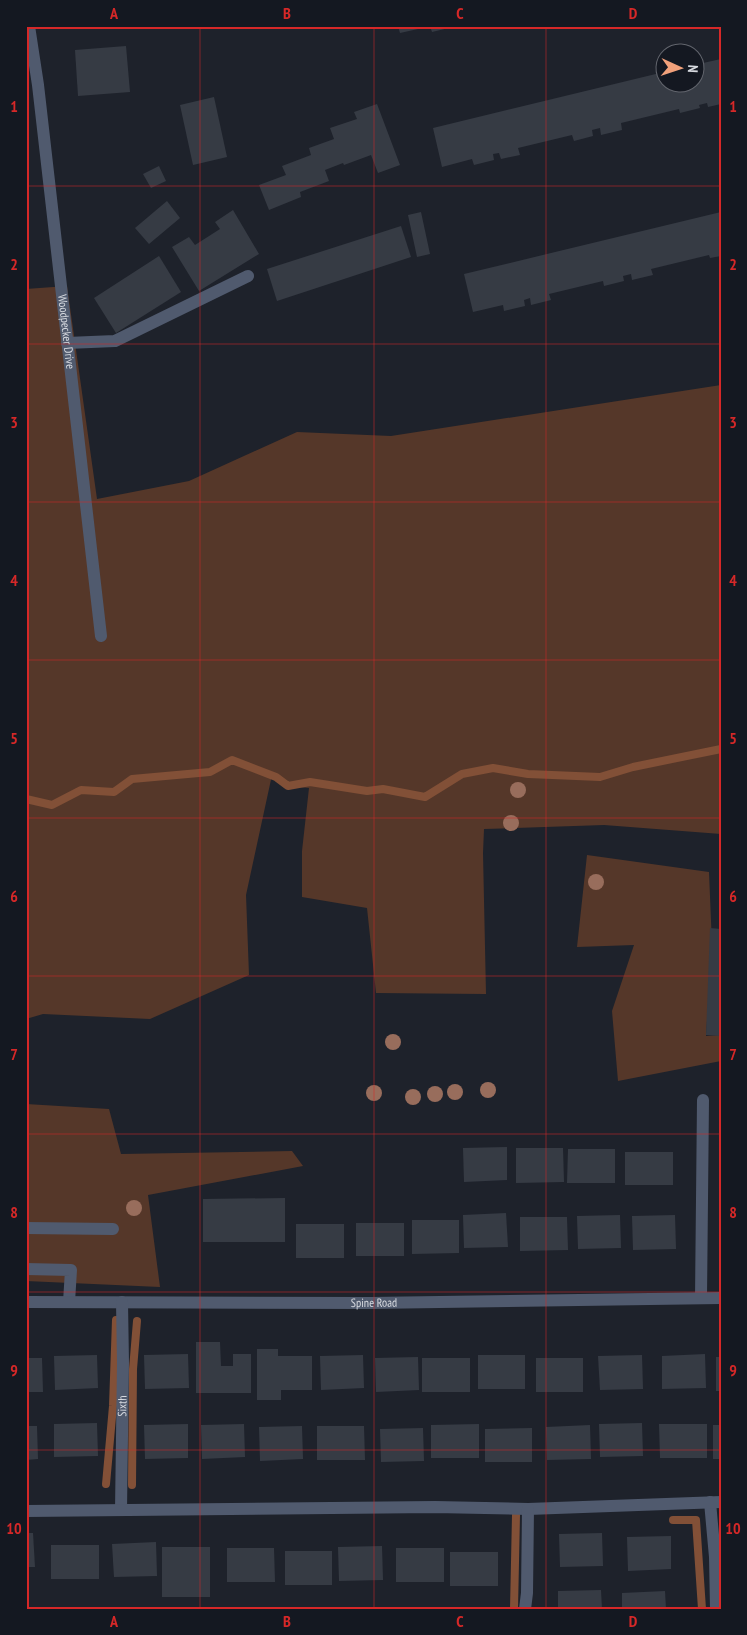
<svg xmlns="http://www.w3.org/2000/svg" width="747" height="1635" viewBox="0 0 747 1635" font-family="'PT Sans Narrow',sans-serif">
<style>
.green{fill:#553729}
.lines{fill:none;stroke-linecap:round;stroke-linejoin:round}
.stream{stroke:#825037;stroke-width:8}
.building{fill:#363b44}
.lane{stroke:#505a6e;stroke-width:12}
.street{stroke:#505a6e;stroke-width:12}
.tree{fill:#986d5c}
.grid{fill:none;stroke:#d62828;stroke-width:1;stroke-opacity:0.55}
.labels{text-anchor:middle;stroke-width:4;stroke-linejoin:round;paint-order:stroke}
.street-label{font-size:12px;fill:#d6d9df;stroke:#141821}
.neatline{fill:none;stroke:#d62828;stroke-width:2}
.grid-label{font-size:16px;text-anchor:middle;font-weight:bold;fill:#d62828}
</style>
<rect width="100%" height="100%" fill="#1e222b"/>
<!-- green -->
<g class="green">
<path d="M67,286L97,499L189,481L297,432L391,436L721,385V834L604,825L484,829L483,853L486,994L376,993L367,908L302,897V851L309,788L288,786L272,775L246,895L249,975L150,1019L43,1014L26,1019V289Z"/>
<path d="M587,855L709,872L712,945L706,1036L721,1035V1061L618,1081L612,1011L634,945L577,947Z"/>
<path d="M26,1104L109,1109L121,1154L292,1151L303,1166L148,1195L160,1287L26,1281Z"/>
</g>
<g class="lines">
<!-- stream -->
<g class="stream">
<path d="M26,799L52,805L81,790L114,792L132,779L210,772L232,760L276,777L288,786L310,782L367,791L383,789L425,797L462,774L493,768L528,774L600,777L633,767L721,749"/>
<path d="M106,1484L113,1406L116,1320"/>
<path d="M132,1485L133,1369L137,1321"/>
<path d="M673,1520H696L702,1609"/>
<path d="M514,1609L516,1515"/>
</g>
</g>
<!-- building -->
<g class="building">
<path d="M398,26H427V27L400,33Z"/>
<path d="M430,26H453V27L432,32Z"/>
<path d="M126,46L130,92L78,96L75,50Z"/>
<path d="M721,59V104L708,107L707,103L699,105L700,108L680,113L679,109L621,123L622,130L601,135L600,128L592,130L593,136L574,141L572,135L518,148L520,155L501,159L499,153L493,154L494,160L474,165L472,159L442,167L433,128L664,72V82H694V65Z"/>
<path d="M214,97L227,157L193,165L180,105Z"/>
<path d="M377,104L400,165L378,173L371,155L344,165L343,163L325,170L329,181L300,192L301,197L269,210L259,185L286,175L282,166L311,155L309,148L334,139L330,128L357,119L354,112Z"/>
<path d="M159,166L166,181L151,188L143,174Z"/>
<path d="M167,201L180,218L149,244L135,228Z"/>
<path d="M233,210L259,254L199,291L172,247L189,237L195,245L220,229L215,222Z"/>
<path d="M421,212L430,254L417,257L408,215Z"/>
<path d="M721,212V256L710,258L709,255L651,269L653,275L632,280L631,274L623,276L624,281L604,286L603,281L549,294L551,300L531,305L530,298L524,300L525,306L504,311L503,305L473,312L464,274Z"/>
<path d="M401,226L411,257L277,301L267,269Z"/>
<path d="M159,256L181,292L116,333L94,298Z"/>
<path d="M710,928L721,929V1036L706,1035Z"/>
<path d="M507,1147V1180L464,1182L463,1148Z"/>
<path d="M516,1148H563L564,1182L516,1183Z"/>
<path d="M568,1149H615V1183H567Z"/>
<rect x="625" y="1152" width="48" height="33"/>
<path d="M285,1198V1242H203V1199Z"/>
<path d="M506,1213L508,1247L464,1248L463,1215Z"/>
<path d="M620,1215L621,1248L578,1249L577,1216Z"/>
<path d="M675,1215L676,1249L633,1250L632,1216Z"/>
<path d="M520,1217H567L568,1250L520,1251Z"/>
<path d="M412,1220H459V1253L412,1254Z"/>
<rect x="356" y="1223" width="48" height="33"/>
<rect x="296" y="1224" width="48" height="34"/>
<path d="M196,1342H220L221,1366H233V1354H251V1393H196Z"/>
<path d="M257,1349H278V1356H312V1390H281V1400H257Z"/>
<path d="M188,1354L189,1388L145,1389L144,1355Z"/>
<path d="M705,1354L706,1388L662,1389V1356Z"/>
<path d="M97,1355L98,1388L55,1390L54,1356Z"/>
<path d="M363,1355L364,1388L321,1390L320,1356Z"/>
<rect x="478" y="1355" width="47" height="34"/>
<path d="M642,1355L643,1389L600,1390L598,1356Z"/>
<path d="M418,1357L419,1390L376,1392L375,1358Z"/>
<rect x="716" y="1357" width="5" height="34"/>
<path d="M26,1358H42L43,1392H26Z"/>
<rect x="422" y="1358" width="48" height="34"/>
<rect x="536" y="1358" width="47" height="34"/>
<path d="M97,1423L98,1456L54,1457V1424Z"/>
<path d="M642,1423L643,1456L600,1457L599,1424Z"/>
<path d="M188,1424V1458L145,1459L144,1425Z"/>
<path d="M244,1424L245,1457L202,1459L201,1425Z"/>
<path d="M479,1424V1458H431V1425Z"/>
<path d="M659,1424H707V1458H660Z"/>
<path d="M590,1425L591,1459L547,1460L546,1427Z"/>
<rect x="713" y="1425" width="8" height="34"/>
<path d="M26,1426H37L38,1459L26,1460Z"/>
<path d="M302,1426L303,1459L260,1461L259,1427Z"/>
<path d="M317,1426H364L365,1460H317Z"/>
<path d="M423,1428L424,1461L381,1462L380,1429Z"/>
<path d="M532,1428V1462H485V1429Z"/>
<path d="M26,1533H33L35,1567H26Z"/>
<path d="M602,1533L603,1566L560,1567L559,1534Z"/>
<path d="M671,1536V1569L628,1571L627,1537Z"/>
<path d="M156,1542L157,1576L114,1577L112,1544Z"/>
<rect x="51" y="1545" width="48" height="34"/>
<path d="M382,1546L383,1580L339,1581L338,1547Z"/>
<rect x="162" y="1547" width="48" height="50"/>
<path d="M227,1548H274L275,1582H227Z"/>
<rect x="396" y="1548" width="48" height="34"/>
<rect x="285" y="1551" width="47" height="34"/>
<rect x="450" y="1552" width="48" height="34"/>
<path d="M601,1590L602,1609H558V1591Z"/>
<path d="M665,1591L666,1609H622V1593Z"/>
</g>
<g class="lines">
<!-- lane -->
<g class="lane">
<path d="M67,343L115,341L248,276"/>
<path d="M26,1228L113,1229"/>
<path d="M26,1269L71,1270L69,1302"/>
</g>
<!-- street -->
<g class="street">
<path id="s1" d="M29,26L38,85L101,636"/>
<path d="M701,1298L703,1100"/>
<path id="s2" d="M26,1302L370,1303L721,1298"/>
<path d="M710,1502L715,1557L716,1609"/>
<path id="s3" d="M121,1510L123,1363L122,1302"/>
<path d="M26,1511L435,1507L528,1509L721,1502"/>
<path d="M525,1609L527,1593L528,1509"/>
</g>
</g>
<!-- trees -->
<g class="tree">
<circle cx="518" cy="790" r="8"/>
<circle cx="511" cy="823" r="8"/>
<circle cx="596" cy="882" r="8"/>
<circle cx="393" cy="1042" r="8"/>
<circle cx="488" cy="1090" r="8"/>
<circle cx="455" cy="1092" r="8"/>
<circle cx="374" cy="1093" r="8"/>
<circle cx="435" cy="1094" r="8"/>
<circle cx="413" cy="1097" r="8"/>
<circle cx="134" cy="1208" r="8"/>
</g>
<!-- grid -->
<path class="grid" d="M200,26V1609M374,26V1609M546,26V1609M26,186H721M26,344H721M26,502H721M26,660H721M26,818H721M26,976H721M26,1134H721M26,1292H721M26,1450H721"/>
<g class="labels">
<!-- street labels -->
<g class="street-label">
<text dy="4" stroke="none"><textPath href="#s1" startOffset="308">Woodpecker Drive</textPath></text>
<text dy="4" stroke="none"><textPath href="#s2" startOffset="348">Spine Road</textPath></text>
<text dy="4" stroke="none"><textPath href="#s3" startOffset="104">Sixth</textPath></text>
</g>
</g>
<!-- border -->
<rect width="747" height="1635" fill="none" stroke="#141821" stroke-width="55"/>
<!-- north arrow -->
<g transform="translate(680 68) rotate(93)"><circle r="24" fill="#141821" stroke="#62656d"/>
<path d="M0-4L9 19L0 12L-9 19Z" fill="#f1a17b"/>
<text y="-8" font-size="14" font-weight="bold" text-anchor="middle" fill="#d6d9df">N</text>
</g>
<rect x="28" y="28" width="692" height="1580" class="neatline"/>
<g class="grid-label">
<text x="114" y="19">A</text>
<text x="287" y="19">B</text>
<text x="460" y="19">C</text>
<text x="633" y="19">D</text>
<text x="14" y="112">1</text>
<text x="733" y="112">1</text>
<text x="14" y="270">2</text>
<text x="733" y="270">2</text>
<text x="14" y="428">3</text>
<text x="733" y="428">3</text>
<text x="14" y="586">4</text>
<text x="733" y="586">4</text>
<text x="14" y="744">5</text>
<text x="733" y="744">5</text>
<text x="14" y="902">6</text>
<text x="733" y="902">6</text>
<text x="14" y="1060">7</text>
<text x="733" y="1060">7</text>
<text x="14" y="1218">8</text>
<text x="733" y="1218">8</text>
<text x="14" y="1376">9</text>
<text x="733" y="1376">9</text>
<text x="14" y="1534">10</text>
<text x="733" y="1534">10</text>
<text x="114" y="1627">A</text>
<text x="287" y="1627">B</text>
<text x="460" y="1627">C</text>
<text x="633" y="1627">D</text>
</g>
</svg>
